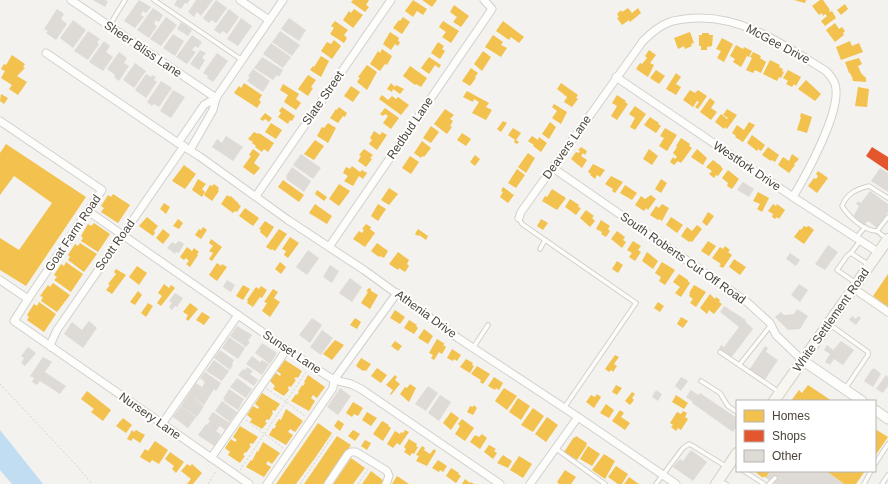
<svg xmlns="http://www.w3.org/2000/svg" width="888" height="484" viewBox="0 0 888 484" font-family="Helvetica,sans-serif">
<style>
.water{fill:#c0ddf1}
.homes{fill:#f2c14e}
.shops{fill:#e4572e}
.building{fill:#dedbd6}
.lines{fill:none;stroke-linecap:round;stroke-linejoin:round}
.service-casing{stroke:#d2d0cb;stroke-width:5.5}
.minor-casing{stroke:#d2d0cb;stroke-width:9}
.tertiary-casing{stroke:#d2d0cb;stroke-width:11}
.secondary-casing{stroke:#d3cfc5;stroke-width:12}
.path{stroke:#d3d2cc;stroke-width:1;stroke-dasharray:2 2;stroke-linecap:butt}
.service{stroke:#fdfdfc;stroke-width:3.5}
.minor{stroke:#fdfdfc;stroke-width:7}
.tertiary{stroke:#fdfdfc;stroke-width:9}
.secondary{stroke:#f7f6f1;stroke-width:10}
.labels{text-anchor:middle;stroke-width:4;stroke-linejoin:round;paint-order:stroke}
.street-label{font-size:12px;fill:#4b4439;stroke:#fff}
</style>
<rect width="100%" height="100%" fill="#f4f2ee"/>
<!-- water -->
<path class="water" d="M0,430L43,484H12L0,470Z"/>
<!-- homes -->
<g class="homes">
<path d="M353,0H369L366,5L369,7L365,12L351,2Z"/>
<path d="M413,0L427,9L423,15L417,11L413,17L405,11Z"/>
<path d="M422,0H437L432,7Z"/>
<path d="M794,0H806L805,3Z"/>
<path d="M820,0H823L830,10L829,11L830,12L832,11L836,18L825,26L821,21L827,16L825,14L823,16L822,13L819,15L812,6Z"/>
<path d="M845,4L848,9L841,15L837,10Z"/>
<path d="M454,5L469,16L461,27L453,22L457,17L450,12Z"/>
<path d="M628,8L632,13L638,8L641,13L630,22L629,20L622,25L617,18L619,17L617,14L621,10L622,12Z"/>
<path d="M354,9L363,15L353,28L343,20L349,11L351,13Z"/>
<path d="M403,17L410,22L402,34L393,28L399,20L400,21Z"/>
<path d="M335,21L348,30L344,35L347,38L344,43L330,34L334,28L331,26Z"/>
<path d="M443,21L459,31L451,43L442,37L446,32L439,27Z"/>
<path d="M503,21L524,37L519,43L511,37L509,40L496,31Z"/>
<path d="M835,23L839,29L842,27L845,31L843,33L844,35L835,42L826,30Z"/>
<path d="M390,32L399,38L398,41L400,42L398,46L395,44L391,50L383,44Z"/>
<path d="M690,32L694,43L691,44L692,46L685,49L684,46L678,49L674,38Z"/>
<path d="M702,33H709V35H713L712,46L707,47V50H701V46H699V35H702Z"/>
<path d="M493,35L503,42L501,45L507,48L501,57L485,47Z"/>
<path d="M722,38L733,44L724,62L717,58L721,51L716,49Z"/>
<path d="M334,40L341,46L332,59L321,51L327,42L331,44Z"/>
<path d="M850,41L852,46L859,43L863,52L841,60L836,47Z"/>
<path d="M438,42L444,46L442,49L445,51L440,59L431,53Z"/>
<path d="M736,45L743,49L744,47L752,51L749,57L747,56L741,67L733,62L735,59L730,56Z"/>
<path d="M382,49L392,56L387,65L385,64L380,71L370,64L378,51L380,53Z"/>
<path d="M649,50L656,55L650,63L654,65L648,77L636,69L640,63L642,64L647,58L645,56Z"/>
<path d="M483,51L491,57L482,71L474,64Z"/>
<path d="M753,52L761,56L760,58L766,62L761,73L755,70L753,73L746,70L752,58L750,57Z"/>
<path d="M12,55L25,64L23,67L25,68L17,76L27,82L18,95L9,89L12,85L1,78L5,71L1,69L4,64L6,65Z"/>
<path d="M321,56L329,61L321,77L310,70L313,66L314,67Z"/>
<path d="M429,57L441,65L439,68L435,65L429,74L421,68Z"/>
<path d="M859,58L862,64L858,66L861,73L866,78V82L853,81L852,77L850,73H849L845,62Z"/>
<path d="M770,60L780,65L779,67L783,69L782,71L784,72L781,78L779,77L777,81L763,74Z"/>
<path d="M367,65L377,72L367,90L357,82L360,78L358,77Z"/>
<path d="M410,66L427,78L421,87L416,84L415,85L403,76Z"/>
<path d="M471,68L478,73L475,77L476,78L470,86L462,81Z"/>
<path d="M656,70L665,76L659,84L650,78Z"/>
<path d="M788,70L801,77L796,86L794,84L792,87L786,84L788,81L783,78Z"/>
<path d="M676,73L681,77L676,84L681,87L676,95L666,89Z"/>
<path d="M308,75L316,80L311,87L313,88L308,96L298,89Z"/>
<path d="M806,80L821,94L815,101L798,89Z"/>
<path d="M244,83L262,95L259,100L261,102L257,108L234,93L239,86L241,88Z"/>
<path d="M391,83L395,87L396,85L404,89L400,94L393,89L392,92L387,89Z"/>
<path d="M561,83L578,95L576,98L578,99L572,107L564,102L567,97L557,89Z"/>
<path d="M283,84L299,94L296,99L301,103L296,110L284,102L288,95L280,90Z"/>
<path d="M351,86L360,92L353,102L344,96Z"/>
<path d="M858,87L869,89L867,107L855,106Z"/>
<path d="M690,90L695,93L698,90L707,96L698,109L695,107L699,102L697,101L693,107L683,100Z"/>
<path d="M467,91L489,103L486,107L492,110L486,120L472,113L479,102L474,99L473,102L463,97Z"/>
<path d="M1,94L8,98L4,104L0,101Z"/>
<path d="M382,95L388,100L392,96L396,99L398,97L409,105L401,115L379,99Z"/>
<path d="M617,95L626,101L625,102L628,104L617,120L611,116L617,106L612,103Z"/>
<path d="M710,98L715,102L711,108L717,112L711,120L700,112Z"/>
<path d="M554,104L567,112L561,124L552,118L557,111L552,107Z"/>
<path d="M635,106L646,114L635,130L630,127L635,118L629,114Z"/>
<path d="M282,107L295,116L292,121L290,120L288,124L278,117L281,113L279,111Z"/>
<path d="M339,107L347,113L345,117L343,116L338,123L330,118L336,109L337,110Z"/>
<path d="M385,108L399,118L391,129L383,123L388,116L385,114L383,116L380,114Z"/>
<path d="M445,109L454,115L450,119L453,121L450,126L452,127L447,134L434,124Z"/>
<path d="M727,109L737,115L727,129L725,127L724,129L715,122L721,114L727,119L728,118L723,115Z"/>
<path d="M265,113L272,118L269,122L265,119L263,121L260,119Z"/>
<path d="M801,113L812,117L807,133L797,130L801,117H800Z"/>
<path d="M650,117L659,123L658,124L661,126L656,133L644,125Z"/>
<path d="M503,121L507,123L501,132L497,129Z"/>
<path d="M550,122L556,127L549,139L542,134Z"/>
<path d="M749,122L755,125L743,142L735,137L736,136L732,133L737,125L744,130Z"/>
<path d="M271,123L282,130L276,139L265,132Z"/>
<path d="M328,123L336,128L328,143L317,136L322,127L324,128Z"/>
<path d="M431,126L439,132L431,143L423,138Z"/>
<path d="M513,128L521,133L516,140L519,142L517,144L514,142L515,140L508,135Z"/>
<path d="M665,128L677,135L667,151L659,146L664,138L660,136Z"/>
<path d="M374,131L380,135L382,132L387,135L377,150L369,144L372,140L370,138Z"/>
<path d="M254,132L258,134L259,133L274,143L268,152L264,149L262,152L255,147L256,146L252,143L253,142L248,139Z"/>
<path d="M462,133L471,139L466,146L457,140Z"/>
<path d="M752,135L765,145L761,151L758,149L757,151L747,143Z"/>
<path d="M532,136L538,140L539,137L547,143L541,152L533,146L534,145L528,141Z"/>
<path d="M681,138L690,144L689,146L692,148L681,163L678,161L674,165L670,162L673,157L675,159L677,157L673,153L677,147L676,146Z"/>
<path d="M315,140L324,146L314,160L304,154Z"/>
<path d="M422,141L431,148L424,157L422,156L421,158L414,153Z"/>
<path d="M6,144L86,197L26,286L0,270V238L19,250L52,203L14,176L0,195V153Z"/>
<path d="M581,147L587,151L585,155L583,153L581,156L587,160L582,168L571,159L576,152L579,153L580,151L578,150Z"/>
<path d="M768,147L779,155L775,162L772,160L771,161L762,155Z"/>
<path d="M253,149L260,154L254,163L260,168L254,175L243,167L251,156L249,155Z"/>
<path d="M364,149L373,155L370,158L372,159L366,167L358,161L361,156L359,155Z"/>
<path d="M649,149L658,156L652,165L643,159Z"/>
<path d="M697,149L707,158L703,165L691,157Z"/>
<path d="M528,153L535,158L526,173L518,167Z"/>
<path d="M792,154L799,159L794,164L795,165L789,173L778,165L783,157L789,161Z"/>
<path d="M475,155L480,159L475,166L470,162Z"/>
<path d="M410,156L419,162L411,174L402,168Z"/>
<path d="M713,160L721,166V167L723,169L718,176L716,175L714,178L709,174L712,171L706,167Z"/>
<path d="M593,164L605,170L600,177L597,175L595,179L590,175L591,174L588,172Z"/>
<path d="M184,165L196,174L185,189L172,181Z"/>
<path d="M352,166L360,172L362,170L367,173L363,179L359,176L353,186L344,181L348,176L343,173L346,167L350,169Z"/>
<path d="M517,169L525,175L516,188L508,183Z"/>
<path d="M728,170L739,179L732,189L727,186L728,183L722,178Z"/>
<path d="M818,171L828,178L817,193L808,186L814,178L816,179L818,176L816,174Z"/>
<path d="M611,176L623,182L615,193L612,191L613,189L605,184Z"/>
<path d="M198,179L206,184L202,189L205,192L202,197L192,190Z"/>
<path d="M661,179L667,183L661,193L655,189Z"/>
<path d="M283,180L304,195L299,202L278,187Z"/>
<path d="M214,184L219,188L218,190L219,191L212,201L204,195L210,185L212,186Z"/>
<path d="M339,184L350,191L339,206L329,199Z"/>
<path d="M625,185L637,193L632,200L620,193Z"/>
<path d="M503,187L514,195L508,203L500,197L503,192L501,191Z"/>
<path d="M389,188L398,194L389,205L381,200Z"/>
<path d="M552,189L566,198L557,210L542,201L545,196L547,197Z"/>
<path d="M317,190L327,197L324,201L315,194Z"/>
<path d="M758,192L769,198L762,212L757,209L760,204L753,201Z"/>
<path d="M113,194L130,205L118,223L101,212L104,208L101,206L108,195L111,197Z"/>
<path d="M227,195L230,197L231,196L239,204V205L241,206L237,212L235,211L233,213L221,204Z"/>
<path d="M651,195L656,199L648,210L646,208L644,211L635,205L641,196L645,199Z"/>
<path d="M570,199L579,205L578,207L581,208L576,215L565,207Z"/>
<path d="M164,203L170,207L166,214L160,209Z"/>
<path d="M315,204L332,216L327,224L309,213Z"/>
<path d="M378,204L386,209L378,221L371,216Z"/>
<path d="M662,204L669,208L662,221L659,219L658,220L650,215L656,206L659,208Z"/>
<path d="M773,204L776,206L777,204L785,210L779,219L777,217L775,219L772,217L773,214L768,211Z"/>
<path d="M245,208L259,218L253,226L239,216Z"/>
<path d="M586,210L594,216L592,218L595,221L590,227L580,218Z"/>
<path d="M708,212L714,216L707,226L702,222Z"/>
<path d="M147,217L158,226L154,231L155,233L153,236L139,226Z"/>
<path d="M671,217L683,225L677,233L666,225Z"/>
<path d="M178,219L183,223L179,229L173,226Z"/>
<path d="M541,219L548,223L543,230L537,226Z"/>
<path d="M601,220L610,226L608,229L610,231L606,237L601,234L602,232L596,229Z"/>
<path d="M265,221L274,227L267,238L260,232L261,230L259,229Z"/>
<path d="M94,223L110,234L98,252L81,241L83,238L81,236L88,224L91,226Z"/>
<path d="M366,224L371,227L370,229L375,233L365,247L353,239L359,231L362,233L364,230L362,229Z"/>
<path d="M697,225L702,229L692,242L690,241L689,242L681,236L687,227L692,231Z"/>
<path d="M804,226L806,227L809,226L814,230L804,244L794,237L800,229L801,230Z"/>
<path d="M203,227L207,230L201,239L195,235L199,229L201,230Z"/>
<path d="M163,229L170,235L163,244L156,238Z"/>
<path d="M279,229L287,234L275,251L272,249L271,250L266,247Z"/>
<path d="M418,229L428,236L426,240L419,235L418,236L415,234Z"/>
<path d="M617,231L625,237L623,240L626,242L622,248L611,239Z"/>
<path d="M290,237L299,243L288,258L284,255L286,251L282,249Z"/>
<path d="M211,239L222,247L212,261L209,259L213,253L209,251L213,246L209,243Z"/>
<path d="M633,241L641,246L638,250L641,252L635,261L629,257L632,253L627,250Z"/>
<path d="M708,241L716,246L709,256L701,251Z"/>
<path d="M80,243L97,254L84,272L68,260L70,257L68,255L75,244L78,246Z"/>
<path d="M377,243L388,251L384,258L380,256L379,257L371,251Z"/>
<path d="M725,246L730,250L728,252L732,255L723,268L719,266L721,264L712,258L720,247L723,249Z"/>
<path d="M187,247L192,251L194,248L199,252L197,254L198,255L190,267L186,264L189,261L186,258L184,260L180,257Z"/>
<path d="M398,252L409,260L407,264L409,266L405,272L399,268L398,270L389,264Z"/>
<path d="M647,252L658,261L653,269L642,261Z"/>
<path d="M734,259L746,267L740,275L729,267Z"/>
<path d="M617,261L623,265L618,273L612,269Z"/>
<path d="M66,262L83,274L71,292L54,280L57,277L54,275L61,264L64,266Z"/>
<path d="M280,262L286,267L281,274L275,269Z"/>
<path d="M662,262L675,270L665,285L659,281L661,277L655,273Z"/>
<path d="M217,263L221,266L222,264L227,267L217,281L209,275Z"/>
<path d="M137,266L147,273L139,285L129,277Z"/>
<path d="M116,269L126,275L112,294L106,290L110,285L108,284L116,274L114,272Z"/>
<path d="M679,274L688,280V281L690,283L681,297L675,293L680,287L673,282Z"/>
<path d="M888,274V307L873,296Z"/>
<path d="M53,283L70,295L57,312L41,301L43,297L40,296L48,285L50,287Z"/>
<path d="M164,284L169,288L171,285L175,288L161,306L157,303L162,296L158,293Z"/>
<path d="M243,285L250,289L243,300L236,296Z"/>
<path d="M694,285L706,292L696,307L690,303L693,299L689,296L690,294L689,293Z"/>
<path d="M261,286L267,290L262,298L260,297L253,307L247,303L248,301L247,300L256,287L259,289Z"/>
<path d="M369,288L371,289V291L378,295L370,309L361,303L368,292L366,291Z"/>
<path d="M273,289L278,292L274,298L280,302L270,317L262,311L267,303L264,302Z"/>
<path d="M138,291L142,295L135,305L130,302Z"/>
<path d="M710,294L715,299L716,297L720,300L719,302L722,304L714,314L709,310L707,314L700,308Z"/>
<path d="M39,302L56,314L44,332L27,320L29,317L27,315L34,304L37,306Z"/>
<path d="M658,302L664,306L660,312L654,308Z"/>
<path d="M148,303L153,306L146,317L141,313Z"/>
<path d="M190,303L198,309L188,321L186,319L188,315L183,312Z"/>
<path d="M395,310L405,317L400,324L390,318Z"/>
<path d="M202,312L210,317L204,325L196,320Z"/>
<path d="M681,317L688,321L683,328L677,324Z"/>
<path d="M355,318L361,322L357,329L350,325Z"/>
<path d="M409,320L417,325L416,326L418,328L414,334L404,328Z"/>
<path d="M424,329L433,336L428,344L418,338Z"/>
<path d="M437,339L445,344L443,345L446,347L442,354L439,352L434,360L431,358L433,355L429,353Z"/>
<path d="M335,340L344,345L332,360L323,354Z"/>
<path d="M395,341L402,346L398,351L391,346Z"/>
<path d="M452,349L461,355L457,361L454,359L453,361L447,358Z"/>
<path d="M615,355L619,357L614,364L617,366L613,372L611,370L609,372L605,369Z"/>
<path d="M361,358L371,364L366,371L364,370L363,371L356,366Z"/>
<path d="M466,359L473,363L472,365L474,366L470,373L460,367Z"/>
<path d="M285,360L302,371L298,378L296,377L294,379L296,380L291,387L289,386L288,388L289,390L284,396L273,389L275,386L270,381L276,373L280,376L281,374L277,371Z"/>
<path d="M477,366L490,374L483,384L480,382L481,380L471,374Z"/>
<path d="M377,368L387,375L381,383L371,376Z"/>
<path d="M308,375L325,387L317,398L313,395L311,398L315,401L309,411L291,401L296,394L297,395L299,392H298L302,385L303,386L305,383L304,382Z"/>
<path d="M395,375L397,377L395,380L400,384L391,395L390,394L393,390L386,385Z"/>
<path d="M494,377L503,383L499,390L496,388L495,390L488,386Z"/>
<path d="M410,384L416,388L409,402L400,394L405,387L407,388Z"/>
<path d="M616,385L622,388L617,395L612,392Z"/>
<path d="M808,385L832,401H791L799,390L802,393Z"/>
<path d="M504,388L517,396L507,410L495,401Z"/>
<path d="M87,391L111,410L103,421L91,412L94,409L81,399Z"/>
<path d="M632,392L635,394L632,398L634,400L630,405L625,401Z"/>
<path d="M262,393L280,404L275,411L273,410L272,412L273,413L269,420L267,419L265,422L267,423L262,429L250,422L252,419L247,415L253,406L258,409L259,407L255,404Z"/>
<path d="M597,394L601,397L594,408L586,402L591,395L595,397Z"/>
<path d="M676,395L688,403L684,409L672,402Z"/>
<path d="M518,398L530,406L521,420L509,412Z"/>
<path d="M353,402L363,408L358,416L354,414L352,417L346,413Z"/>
<path d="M606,404L614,410L609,418L600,413Z"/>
<path d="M474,405L477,408L473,415L467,412L470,406L473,407Z"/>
<path d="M533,408L544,416L533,432L521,425Z"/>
<path d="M286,409L303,421L295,432L290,429L288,432L293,435L286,445L269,435L273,428L274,429L276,426L275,425L279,419L281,420Z"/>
<path d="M620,410L624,413L621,417L630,423L625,430L612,421Z"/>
<path d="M683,411L687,413L685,417L688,419L681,430L678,428L676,431L671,427L673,425L670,423L677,412L681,414Z"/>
<path d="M367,412L377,418L371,426L362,420Z"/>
<path d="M451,412L459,418L451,430L443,423Z"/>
<path d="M547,417L558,425L546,442L535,434Z"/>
<path d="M123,418L132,425L126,433L116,426Z"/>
<path d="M462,419L474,428L465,441L455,434L460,426L458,424Z"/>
<path d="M338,420L344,424L340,431L334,426Z"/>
<path d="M382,421L389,425L388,426L391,428L383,441L373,434Z"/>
<path d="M318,423L332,433L315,458L296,484H276Z"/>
<path d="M240,426L258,437L253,444L251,443L249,445L251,446L246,453L245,452L243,455L245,456L240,463L228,455L230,452L225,448L231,439L235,442L237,440L233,437Z"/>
<path d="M875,429L888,437L875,456Z"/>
<path d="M132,430L134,432L136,430L145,435L140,443L133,438L131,441L127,439Z"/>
<path d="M353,430L360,434L355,441L348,436Z"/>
<path d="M405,430L409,432L400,445L397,443L393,448L387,444L395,431L400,434L401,432L403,433Z"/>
<path d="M482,434L487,438L480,449L470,442L475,435L479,437Z"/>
<path d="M337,436L351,445L324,484H304Z"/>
<path d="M576,436L587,443L586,445H587L577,460L564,452L574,437L575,438Z"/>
<path d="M409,439L417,444L416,446L418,447L414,454L412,453L410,456L404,452L406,449L404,447Z"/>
<path d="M365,440L371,443L367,450L361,446Z"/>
<path d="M155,441L168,450L159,464L152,460L150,463L140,457L145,449L148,451Z"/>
<path d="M263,442L280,453L272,464L268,461L266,464L271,467L264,477L246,467L251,460L252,461L257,451L258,452Z"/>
<path d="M489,445L496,449L494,451L497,453L493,459L484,452Z"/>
<path d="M422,446L425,448L424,450L430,454L434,449L436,451L427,466L416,461L419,456L416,455Z"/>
<path d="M588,446L600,454L592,466L580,459Z"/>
<path d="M170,452L184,462L176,473L172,469L174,466L165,459Z"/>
<path d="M604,454L615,461L605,479L592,470Z"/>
<path d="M503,455L512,461L508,468L497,463Z"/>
<path d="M519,456L532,464L523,478L510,470Z"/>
<path d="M351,458L365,468L353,484H333Z"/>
<path d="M438,460L447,466L443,472L440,470L439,472L432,468Z"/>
<path d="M187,464L190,466L192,464L202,473L193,484H187L191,479L181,471Z"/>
<path d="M616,466L628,474L622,484H618L608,477Z"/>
<path d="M451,468L459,473L458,474L461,476L456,483L446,476Z"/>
<path d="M565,470L576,477L571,484H559L557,482Z"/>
<path d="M371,471L384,481L382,484H362Z"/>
<path d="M754,471H770L766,478L764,476L763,478Z"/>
<path d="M826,471H865L856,484H844Z"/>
<path d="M397,476L409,484H392Z"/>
<path d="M629,477L639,484H624Z"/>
<path d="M465,479L470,483L471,482L474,484H462Z"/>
</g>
<!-- shops -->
<path class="shops" d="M872,147L888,157V171L866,156Z"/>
<!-- building -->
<g class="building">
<path d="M93,0H107L106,1L108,2L105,7Z"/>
<path d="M139,0L151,7L146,13L143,11L141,15L144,17L135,28L124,21Z"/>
<path d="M177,0H190L187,4L185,3L181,9L174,5Z"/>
<path d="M196,0H213L201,16L197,12L194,17L188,12Z"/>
<path d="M216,0L227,8L216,23L211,20L209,23L203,18Z"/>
<path d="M153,8L163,15L159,22L156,20L154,24L157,26L149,38L137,30Z"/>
<path d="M57,9L64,14L61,19L67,24L56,40L46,33L48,31L44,29Z"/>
<path d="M229,9L239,17L227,34L223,31L220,34L214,30Z"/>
<path d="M166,17L177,25L161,46L150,39Z"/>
<path d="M241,18L252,26L238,46L227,39Z"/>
<path d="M289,18L306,30L299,41L281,29Z"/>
<path d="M73,20L86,30L73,48L60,38Z"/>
<path d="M181,22L192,30L188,36L177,29Z"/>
<path d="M88,31L100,39L97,42L99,44L88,60L74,51Z"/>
<path d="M280,31L300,45L292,56L272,42Z"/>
<path d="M173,34L184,41L175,56L163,48Z"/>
<path d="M192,35L202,42L198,48L195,46L192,50L196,52L187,64L176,57Z"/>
<path d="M104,41L110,46L106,52L113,57L103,71L89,62Z"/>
<path d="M271,43L291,57L283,68L263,54Z"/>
<path d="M200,50L206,53L202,58L205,60L199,70L190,64Z"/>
<path d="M119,52L127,58L124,63L129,66L119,81L114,77L115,75L107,69Z"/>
<path d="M217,53L228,61L213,82L207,78L208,76L203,73Z"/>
<path d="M262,57L283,70L279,77L277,75L273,80L254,68Z"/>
<path d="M135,63L146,71L134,88L123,80Z"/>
<path d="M253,69L270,81L263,92L247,81L250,77L248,76Z"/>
<path d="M146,74L151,77L152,75L156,77L154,80L157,82L146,98L135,90Z"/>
<path d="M161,81L172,88L159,107L154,104L152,106L147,102Z"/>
<path d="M173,90L185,97L171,118L160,111Z"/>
<path d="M226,136L243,147L233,161L212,147L217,139L222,143Z"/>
<path d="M301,154L321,168L313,179L293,165Z"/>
<path d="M292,167L311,181L304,192L286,179L287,177L286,176Z"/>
<path d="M880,168L888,173V192L871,181Z"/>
<path d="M743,182L754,189L749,197L737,190Z"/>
<path d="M870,191L888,204V212L877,228L868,221L864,225L853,217L859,206L856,204L858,201L861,203Z"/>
<path d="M179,241L184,244L179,253L176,252L175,254L167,248L172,242L175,244Z"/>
<path d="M828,245L838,252L825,270L815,264Z"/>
<path d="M308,250L319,258L307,275L296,267Z"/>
<path d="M790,253L800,260L796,266L786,259Z"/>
<path d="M330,265L339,271L332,283L323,277Z"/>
<path d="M350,278L362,287L352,302L339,293Z"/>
<path d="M227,280L235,285L231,292L223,287Z"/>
<path d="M799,284L808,290L800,302L791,295Z"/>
<path d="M175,293L183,298L177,307L175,306L172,310L169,307L172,303L169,301Z"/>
<path d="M724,306L746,320L745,321L753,329L731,358L719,349L721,345L724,347L739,327L720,312Z"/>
<path d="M797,309L808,316L800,329L788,330L775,317L781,312L784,315L794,314Z"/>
<path d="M852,316L856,319L858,316L861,318L856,325L849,320Z"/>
<path d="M312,318L322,325L310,343L299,335Z"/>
<path d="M89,321L97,328L83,348L64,334L72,322L82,330Z"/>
<path d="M237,326L252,335L248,341L250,342L246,347L230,336Z"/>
<path d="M322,330L333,338L321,355L310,347Z"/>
<path d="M229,337L245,348L238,359L222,348Z"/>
<path d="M841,341L854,350L843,365L834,359L830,365L825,362L830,354L824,350L827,345L833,350Z"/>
<path d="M262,343L277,353L270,364L255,353Z"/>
<path d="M765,346L768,348L766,352L778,360L764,381L749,370Z"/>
<path d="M28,347L36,353L25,366L21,363L24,358L21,356Z"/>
<path d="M220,350L234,360L232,364L233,365L230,370L214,358Z"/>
<path d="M252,356L260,362L262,360L269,364L262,375L246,364Z"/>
<path d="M43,357L52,362L45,372L66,386L60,394L40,381L37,385L32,382L34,378L30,376Z"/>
<path d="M214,360L229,371L222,381L206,371Z"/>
<path d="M247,367L253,371L250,374L258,380L254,386L238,375L243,369L245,370Z"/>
<path d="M874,368L881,374L873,387L864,381L872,369H873Z"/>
<path d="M205,372L221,383L216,391L214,389L204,405L192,396L204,406L197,417L181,406L196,383L202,387L205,382L200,378Z"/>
<path d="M886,375L888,377V386L883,393L876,389Z"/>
<path d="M681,377L688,381L681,391L675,386Z"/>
<path d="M237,378L252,389L246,398L230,387Z"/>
<path d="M428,386L438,393L426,411L415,404Z"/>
<path d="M340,388L351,396L338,415L327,407Z"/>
<path d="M229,389L244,399L238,410L224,401L225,400L223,399Z"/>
<path d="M656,390L662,394L658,401L652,397Z"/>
<path d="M691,390L698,395L700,393L737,418V426L733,432L692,403L693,402L686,397Z"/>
<path d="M440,395L451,402L439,421L428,413Z"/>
<path d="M222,401L237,412L230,422L215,411Z"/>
<path d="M181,406L196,417L188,428L173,417Z"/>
<path d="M213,412L230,423L225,430L220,426L216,431L221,435L214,446L198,435L206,424L212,428L207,424L210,421L208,419Z"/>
<path d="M691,450L707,462L693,481L673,467L680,459L683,461Z"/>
<path d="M770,471H826L844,484H775L766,478Z"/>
</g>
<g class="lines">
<defs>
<g id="service">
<path d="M154,0L242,60"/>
<path d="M109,26L125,0"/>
<path d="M519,218L522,224L636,303L564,408"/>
<path d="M877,231C864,231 849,217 842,206C847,193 857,189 869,186L888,198"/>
<path d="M856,238L865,227"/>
<path d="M887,239L877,231L888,217"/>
<path d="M860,241L851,253L869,265"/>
<path d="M540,249L545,240"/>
<path d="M851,253L847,256L837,270L856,283"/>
<path d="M829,324L868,352V355L845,389"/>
<path d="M473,348L488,325"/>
<path d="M720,352L779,392"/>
<path d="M740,364L771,325"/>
<path d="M701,381L720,393L728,406L737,412"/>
<path d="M555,448L605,484"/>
<path d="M875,464L888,444"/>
<path d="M744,471L764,484"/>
<path d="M718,482L726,484"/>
<path d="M656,484L683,448L689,444L693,446L727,467"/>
<path d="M769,484L775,478"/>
<path d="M864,484L871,471"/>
<path d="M882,484L888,475"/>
</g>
<g id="minor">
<path d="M71,0L216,98"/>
<path d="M240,0L269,20"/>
<path d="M46,53L178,143L199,156L288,220L364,270L458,338L578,417L676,484"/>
<path d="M616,77L793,197L878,252"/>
<path d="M0,121L102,190L28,299L0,280"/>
<path d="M178,143L204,105L216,98"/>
<path d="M190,150L213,110L216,98L283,0"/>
<path d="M553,168L747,302L770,323L776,335L802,360"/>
<path d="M256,196L391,0"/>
<path d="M88,211L310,365L334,380L351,384L361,389L500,484"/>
<path d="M519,218L521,212L643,41C662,22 672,19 698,18C746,17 787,47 826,71C830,75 833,79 835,84C843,109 806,175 793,197"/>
<path d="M329,247L492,9L484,0"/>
<path d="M853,288L888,312"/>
<path d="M28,299L14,321L249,484"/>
<path d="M51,347V343L57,330L184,146"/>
<path d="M162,424L238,315"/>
<path d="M211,458L287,349"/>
<path d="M267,484L333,388L334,380L397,293"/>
<path d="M328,484L348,454L351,452H356L387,471L389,476L386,484"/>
<path d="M530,484L578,417"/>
</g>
<g id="tertiary">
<path d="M802,360L862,401"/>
<path d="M875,410L888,419"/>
</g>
<g id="secondary">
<path d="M774,401L888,239"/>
<path d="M716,484L737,453"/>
</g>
</defs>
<!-- service casing -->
<use href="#service" class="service-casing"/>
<!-- minor casing -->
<use href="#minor" class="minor-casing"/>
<!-- tertiary casing -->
<use href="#tertiary" class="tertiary-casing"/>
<!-- secondary casing -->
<use href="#secondary" class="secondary-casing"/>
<!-- path -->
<g class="path">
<path d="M0,384L77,466L92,484"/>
<path d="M267,389L284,400L305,416"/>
<path d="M246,420L283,448"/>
<path d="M240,470L306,372"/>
<path d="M208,484L216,471"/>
<path d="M300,484L334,434"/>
<path d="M358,484L369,468"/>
</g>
<!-- service -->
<use href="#service" class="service"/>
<!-- minor -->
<use href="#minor" class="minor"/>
<!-- tertiary -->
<use href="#tertiary" class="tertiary"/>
<!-- secondary -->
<use href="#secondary" class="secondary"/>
</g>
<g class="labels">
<!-- street labels -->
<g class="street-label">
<text transform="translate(778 44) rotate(28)" y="4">McGee Drive</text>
<text transform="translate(143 49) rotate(34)" y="4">Sheer Bliss Lane</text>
<text transform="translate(323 98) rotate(-55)" y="4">Slate Street</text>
<text transform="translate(410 128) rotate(-56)" y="4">Redbud Lane</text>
<text transform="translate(567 147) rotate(-55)" y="4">Deavers Lane</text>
<text transform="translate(747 166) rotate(34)" y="4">Westfork Drive</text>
<text transform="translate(73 233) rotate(-56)" y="4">Goat Farm Road</text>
<text transform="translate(115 245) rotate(-55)" y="4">Scott Road</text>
<text transform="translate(683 258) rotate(35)" y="4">South Roberts Cut Off Road</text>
<text transform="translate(426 314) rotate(36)" y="4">Athenia Drive</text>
<text transform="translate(831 320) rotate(-55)" y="4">White Settlement Road</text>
<text transform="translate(292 352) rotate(34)" y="4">Sunset Lane</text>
<text transform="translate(150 416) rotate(35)" y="4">Nursery Lane</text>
</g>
</g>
<!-- legend -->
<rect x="736" y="400" width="140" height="72" fill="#ffffff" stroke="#b7b4b0"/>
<rect x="744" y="410" width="20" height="12" fill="#f2c14e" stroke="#b7b4b0"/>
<text x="772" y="420" font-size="12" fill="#4b4439">Homes</text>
<rect x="744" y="430" width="20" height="12" fill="#e4572e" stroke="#b7b4b0"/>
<text x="772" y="440" font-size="12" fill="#4b4439">Shops</text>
<rect x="744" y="450" width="20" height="12" fill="#dedbd6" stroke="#b7b4b0"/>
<text x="772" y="460" font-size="12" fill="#4b4439">Other</text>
</svg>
